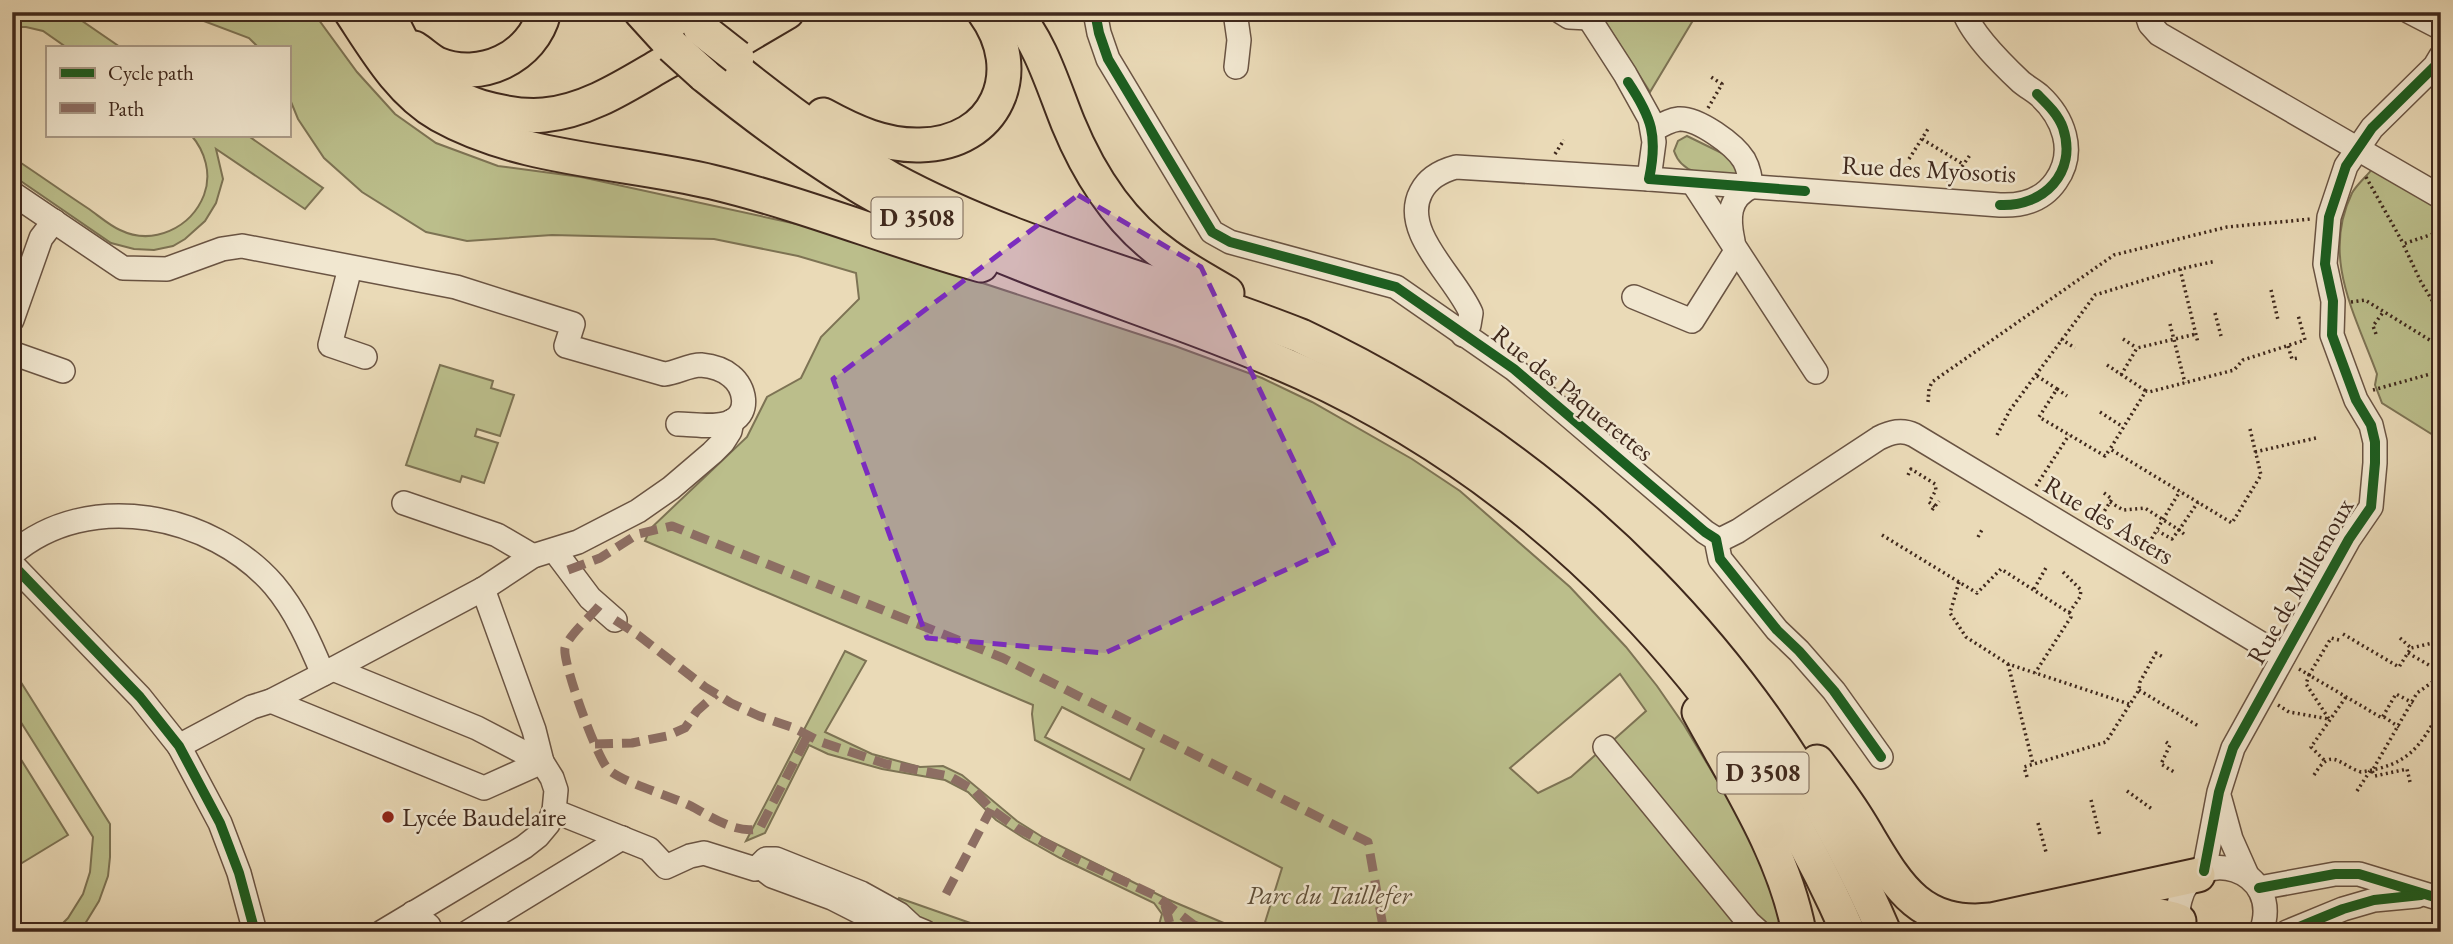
<svg xmlns="http://www.w3.org/2000/svg" width="2453" height="944" viewBox="0 0 2453 944" font-family="'EB Garamond',serif">
<style>
.green{fill:#bbbe8b;stroke:#7d7354;stroke-width:2;fill-rule:evenodd}
.lines{fill:none;stroke-linecap:round;stroke-linejoin:round}
.minor-casing{stroke:#6a5443;stroke-width:26}
.highway-casing{stroke:#3f281c;stroke-width:37}
.path{stroke:#3f281c;stroke-width:3.5;stroke-dasharray:2 3.5;stroke-linecap:butt}
.minor{stroke:#f1e7d0;stroke-width:23}
.highway{stroke:#eadab7;stroke-width:33}
.highway-bridge-casing{stroke:#3f281c;stroke-width:37;stroke-linecap:butt}
.highway-bridge{stroke:#eadab7;stroke-width:33}
.quiet{stroke:#8d6e63;stroke-width:9;stroke-dasharray:18 9;stroke-linecap:butt}
.cycleway-casing{stroke:#f1e7d0;stroke-width:15}
.cycleway{stroke:#1b5e20;stroke-width:10}
.marked{fill:#7b2cbf;fill-opacity:0.2;stroke:#7b2cbf;stroke-width:5;stroke-dasharray:14 9;stroke-linejoin:round}
.poi-dot{fill:#8f2418;stroke:#f1e7d0;stroke-width:2.5}
.labels{text-anchor:middle;stroke-width:5;stroke-linejoin:round;paint-order:stroke}
.shield{fill:#f1e7d0;stroke:#746152;stroke-width:2}
.shield-label{font-size:24px;font-weight:bold;fill:#3f281c}
.street-label{font-size:26px;fill:#3f281c;stroke:#f1e7d0}
.poi-label{font-size:26px;fill:#3f281c;stroke:#f1e7d0;text-anchor:start}
.park-label{font-size:26px;font-style:italic;fill:#5e4e38;stroke:#f1e7d0}
</style>
<rect width="100%" height="100%" fill="#eadab7"/>
<filter id="stains"><feTurbulence type="fractalNoise" baseFrequency=".00286" numOctaves="4"/><feColorMatrix values="0 0 0 0 .2 0 0 0 0 .09 0 0 0 0 .02 0 0 0 .5 -.17"/></filter>
<radialGradient id="worn" r=".72"><stop offset=".6" stop-color="#630" stop-opacity="0"/><stop offset="1" stop-color="#630" stop-opacity=".3"/></radialGradient>
<!-- green -->
<g class="green">
<path d="M12,12H69L120,47H66L43,31L26,27H12Z"/>
<path d="M180,12H313L357,72L395,114L436,143L498,166L581,177L829,231L900,256L1175,346L1262,378L1312,402L1412,459L1460,491L1570,587L1626,647L1657,686L1684,725L1732,805L1769,879L1782,919L1773,927L1762,926L1610,743L1646,711L1620,674L1510,768L1538,793L1571,777L1602,749L1753,932H1262L1282,868L1035,740L1032,714L1033,705L645,541L650,529L747,437L767,397L801,378L821,337L859,299L856,273L798,256L714,239L552,235L467,241L426,232L362,192L324,158L298,119L289,97V47H258L249,38ZM1062,707L1144,749L1130,780L1045,737Z"/>
<path d="M1599,12H1698L1650,92Z"/>
<path d="M191,135H247L323,188L305,209L216,149L223,179L216,203L205,221L185,239L173,246L154,250L134,249L111,243L12,175V157C38,174 63,192 89,209C99,216 109,225 120,230C153,246 191,228 204,195C212,174 205,151 191,135Z"/>
<path d="M1687,136L1736,160L1737,173L1734,175C1712,174 1683,178 1674,151L1678,141Z"/>
<path d="M2373,168L2441,211V440L2382,403L2375,385L2377,374C2355,314 2321,257 2352,193C2357,184 2367,176 2373,168Z"/>
<path d="M440,365L493,381L491,388L514,395L500,436L477,429L475,436L498,443L484,483L462,476L460,482L406,465Z"/>
<path d="M845,651L866,661L825,732L872,754L920,767L943,766L962,775L1017,821L1044,838L1167,899L1245,932H1157L1162,914L1154,903L1060,858L1024,838L996,820L968,792L945,780L882,769L828,754L809,745L765,833L746,841Z"/>
<path d="M12,668L110,824V857L108,876L99,901L80,932H54L68,918L83,894L90,872L93,837L12,708Z"/>
<path d="M12,745L68,835L12,869Z"/>
<path d="M899,898L996,932C945,932 937,932 895,903Z"/>
</g>
<g class="lines">
<defs>
<g id="minor">
<path d="M1095,12L1099,33L1108,59L1212,232L1230,242L1396,287L1514,369L1705,532L1716,539L1720,559L1777,630L1799,651L1834,691L1881,757"/>
<path d="M1235,12L1239,40L1236,67"/>
<path d="M1561,12L1569,17L1589,18"/>
<path d="M1585,12L1625,74L1650,119L1654,142L1649,179"/>
<path d="M2146,12L2150,24L2159,34L2441,197"/>
<path d="M2410,12L2441,28"/>
<path d="M1653,130C1661,125 1670,120 1679,119C1698,118 1734,144 1744,160C1749,169 1750,177 1751,187C1728,198 1728,218 1733,241"/>
<path d="M1693,183L1816,372"/>
<path d="M12,193L123,268L167,269L222,249L242,246L456,287L573,324L566,346L664,374C677,373 688,365 701,365C711,366 723,369 731,376C745,387 750,412 732,421C718,429 694,424 678,424"/>
<path d="M350,268L330,345L365,357"/>
<path d="M1634,297L1692,321L1736,251"/>
<path d="M12,320L41,238L54,221"/>
<path d="M1463,335L1469,325L1471,313C1456,277 1400,232 1421,192C1428,178 1441,171 1456,167L1649,179L2000,205C2022,206 2043,200 2056,181C2077,151 2063,117 2039,95C2033,90 2027,87 2021,82C2003,65 1973,36 1964,12"/>
<path d="M12,353L63,371"/>
<path d="M404,503L497,535L533,556"/>
<path d="M1716,539H1722L1738,531L1879,438C1891,432 1902,429 1914,435L2283,657"/>
<path d="M554,550L590,598L615,620"/>
<path d="M12,554C88,488 212,514 274,585C296,611 310,643 323,674"/>
<path d="M12,564L140,697L179,746L220,823L239,873L255,932"/>
<path d="M333,669L477,728L542,762"/>
<path d="M271,701L484,788L542,762"/>
<path d="M179,746L252,707L271,701L333,669L483,589L533,556L578,542L638,511L671,488L712,453L723,442L730,431L732,421"/>
<path d="M1605,747L1749,923L1759,932"/>
<path d="M2220,799L2231,839L2247,875"/>
<path d="M554,811L649,849L666,867L690,856L704,853L755,869L759,866"/>
<path d="M2204,871L2219,792L2233,748L2349,539L2371,507L2375,463V442L2371,425L2356,400L2332,335L2333,301L2325,264L2329,217L2346,166L2372,128L2435,66L2441,56"/>
<path d="M2259,888L2335,874H2359L2441,899"/>
<path d="M413,913L429,926L431,932"/>
<path d="M382,932L524,847L538,836L548,824L554,811L556,790L552,778L542,762L534,730L483,589"/>
<path d="M468,932L622,838"/>
<path d="M899,932L832,898L772,876L759,866L766,859H776L861,893L899,914L913,927L925,932"/>
<path d="M2184,932C2178,922 2177,911 2180,900C2195,842 2285,868 2261,932"/>
<path d="M2287,932L2343,909L2374,900L2417,896"/>
</g>
<g id="highway">
<path d="M351,12C376,50 400,92 440,115C520,160 624,161 712,182C804,204 891,240 981,265"/>
<path d="M388,12C407,59 431,92 481,107C502,113 522,117 544,115C587,111 625,86 661,65C692,48 723,30 754,12"/>
<path d="M641,12L672,46"/>
<path d="M675,12L693,32"/>
<path d="M1014,12C1041,43 1053,86 1068,123C1089,174 1121,224 1167,256C1186,270 1207,281 1227,293"/>
<path d="M736,42L787,12"/>
<path d="M414,48C422,53 429,60 437,64C480,82 533,58 544,12"/>
<path d="M727,63C779,105 833,146 891,179C1020,249 1166,282 1301,336C1564,460 1769,664 1884,932"/>
<path d="M704,75C772,130 841,180 919,219C1043,280 1177,316 1303,373C1545,484 1742,688 1848,932"/>
<path d="M823,115C854,132 885,146 920,145C996,144 1028,72 984,12"/>
<path d="M1699,712C1737,782 1784,853 1799,932"/>
<path d="M1817,762C1832,782 1848,803 1861,825C1895,881 1916,928 1991,920L2198,875"/>
<path d="M2060,932C2098,922 2141,906 2179,921"/>
</g>
</defs>
<!-- minor casing -->
<use href="#minor" class="minor-casing"/>
<!-- highway casing -->
<use href="#highway" class="highway-casing"/>
<!-- path -->
<g class="path">
<path d="M1657,12L1665,18L1675,12"/>
<path d="M1708,108L1722,84L1711,77"/>
<path d="M1922,139L1963,164"/>
<path d="M1555,154L1564,140"/>
<path d="M1909,159L1928,129"/>
<path d="M2366,177L2403,243"/>
<path d="M1946,180L1955,177L1970,155"/>
<path d="M2441,228L2439,232L2403,244L2421,282L2441,315"/>
<path d="M2180,269L2198,343"/>
<path d="M2271,290L2278,320"/>
<path d="M2351,302L2365,300L2441,347"/>
<path d="M2215,313L2221,336"/>
<path d="M2170,324L2185,383"/>
<path d="M2376,334L2373,326L2384,311"/>
<path d="M2061,339L2075,348"/>
<path d="M2123,339L2137,348"/>
<path d="M2288,346L2292,359L2298,358"/>
<path d="M2107,365L2146,391"/>
<path d="M2121,375L2137,348L2196,334"/>
<path d="M2037,376L2057,389L2039,417L2105,456L2110,449"/>
<path d="M2057,389L2067,396"/>
<path d="M2373,390L2441,371"/>
<path d="M1928,402L1929,389L1932,382L2114,255L2227,227L2311,219"/>
<path d="M2100,412L2123,427"/>
<path d="M2250,429L2261,475L2232,523L2110,449L2146,391L2149,392L2234,370L2243,360L2305,340L2298,315"/>
<path d="M1997,435L2010,410L2095,295L2180,269L2216,261"/>
<path d="M2255,452L2316,438"/>
<path d="M1908,475L1911,469L1935,484L1936,490L1929,502L1935,507"/>
<path d="M2036,486L2069,435"/>
<path d="M2104,493L2112,499L2100,518L2104,524"/>
<path d="M2110,502L2123,510L2145,508L2179,530L2172,539L2158,531"/>
<path d="M1932,510L1939,501"/>
<path d="M2184,534L2179,530L2198,502"/>
<path d="M1882,535L1977,593L2001,569L2071,614V617L2035,673"/>
<path d="M1978,537L1983,528"/>
<path d="M2146,548L2180,491"/>
<path d="M2063,572L2081,590L2080,597L2069,613"/>
<path d="M1959,582L1950,613L1966,637L2008,664L2129,704"/>
<path d="M2034,589L2047,566"/>
<path d="M2343,634L2399,667L2411,648L2441,641"/>
<path d="M2400,638L2411,648"/>
<path d="M2339,640L2331,638L2309,675L2382,718L2396,694L2413,703"/>
<path d="M2408,653L2441,672"/>
<path d="M2008,664L2033,764"/>
<path d="M2299,669L2309,675L2306,684L2329,719"/>
<path d="M2139,690L2200,727"/>
<path d="M2278,705L2289,712L2329,719"/>
<path d="M2384,717L2399,727"/>
<path d="M2166,742L2170,745L2161,764L2174,772"/>
<path d="M2324,760L2311,747L2346,697"/>
<path d="M2314,775C2332,746 2337,764 2361,772C2408,765 2419,749 2441,709"/>
<path d="M2027,777L2024,767L2106,742L2139,690L2140,682L2156,653L2163,657"/>
<path d="M2410,782L2407,769L2375,776L2372,771L2417,693L2441,676"/>
<path d="M2127,791L2152,809"/>
<path d="M2357,791L2370,771"/>
<path d="M2091,800L2100,836"/>
<path d="M2038,823L2046,852"/>
</g>
<!-- minor -->
<use href="#minor" class="minor"/>
<!-- highway -->
<use href="#highway" class="highway"/>
<defs>
<g id="highway-bridge">
<path d="M700,28L737,57"/>
<path d="M672,46L704,75"/>
</g>
</defs>
<!-- highway-bridge casing -->
<use href="#highway-bridge" class="highway-bridge-casing"/>
<!-- highway-bridge -->
<use href="#highway-bridge" class="highway-bridge"/>
<!-- quiet -->
<g class="quiet">
<path d="M568,570L600,558L638,534L672,526L1003,658L1368,842L1384,932"/>
<path d="M599,606C591,616 568,636 565,648C562,662 597,758 608,769C621,782 671,796 691,806C710,816 739,836 760,828L808,735"/>
<path d="M615,620L638,635L705,687L731,703L759,716L794,728L821,742L886,764L949,776L974,790L991,809L1017,828L1072,857L1156,896L1194,925L1211,932"/>
<path d="M595,744L632,743L667,736L685,728L697,711L716,694"/>
<path d="M946,894L991,809"/>
<path d="M1165,905L1172,932"/>
</g>
<defs>
<g id="cycleway">
<path d="M1095,12L1099,33L1108,59L1212,232L1230,242L1396,287L1514,369L1705,532L1716,539L1720,559L1777,630L1799,651L1834,691L1881,757"/>
<path d="M1628,82C1652,118 1658,136 1649,179L1805,191"/>
<path d="M2000,205C2043,207 2078,173 2063,128C2058,114 2047,104 2037,94"/>
<path d="M12,564L140,697L179,746L220,823L239,873L255,932"/>
<path d="M2204,871L2219,792L2233,748L2349,539L2371,507L2375,463V442L2371,425L2356,400L2332,335L2333,301L2325,264L2329,217L2346,166L2372,128L2435,66L2441,56"/>
<path d="M2259,888L2335,874H2359L2441,899"/>
<path d="M2287,932L2343,909L2374,900L2421,895"/>
</g>
</defs>
<!-- cycleway casing -->
<use href="#cycleway" class="cycleway-casing"/>
<!-- cycleway -->
<use href="#cycleway" class="cycleway"/>
</g>
<!-- marked area -->
<path class="marked" d="M1078,195L1201,267L1335,547L1105,653L927,638L833,379Z"/>
<!-- markers -->
<circle class="poi-dot" cx="388" cy="817" r="7"/>
<g class="labels">
<!-- shield labels -->
<g class="shield">
<rect x="871.5" y="197.5" width="91" height="41" rx="5"/>
<rect x="1717.5" y="752.5" width="91" height="41" rx="5"/>
</g>
<g class="shield-label">
<text x="917" y="226">D 3508</text>
<text x="1763" y="781">D 3508</text>
</g>
<!-- street labels -->
<g class="street-label">
<text transform="translate(1929 169) rotate(3)" y="9">Rue des Myosotis</text>
<text transform="translate(1573 393) rotate(39)" y="9">Rue des Pâquerettes</text>
<text transform="translate(2109 520) rotate(31)" y="9">Rue des Asters</text>
<text transform="translate(2300 581) rotate(-60)" y="9">Rue de Millemoux</text>
</g>
<!-- poi labels -->
<g class="poi-label">
<text x="402" y="826">Lycée Baudelaire</text>
</g>
<!-- park labels -->
<g class="park-label">
<text x="1329" y="904">Parc du Taillefer</text>
</g>
</g>
<!-- margin -->
<rect width="2453" height="944" fill="none" stroke="#eadab7" stroke-width="42"/>
<rect x="14" y="14" width="2425" height="916" fill="none" stroke="#3f281c" stroke-width="3.5"/>
<rect x="21" y="21" width="2411" height="902" fill="none" stroke="#3f281c" stroke-width="2"/>
<!-- legend -->
<rect x="46" y="46" width="245" height="91" fill="#f1e7d0" stroke="#aa9b88" stroke-width="2"/>
<rect x="60" y="68" width="35" height="10" fill="#1b5e20" stroke="#aa9b88" stroke-width="2"/>
<text x="108" y="80" font-size="21" fill="#3f281c">Cycle path</text>
<rect x="60" y="103" width="35" height="10" fill="#8d6e63" stroke="#aa9b88" stroke-width="2"/>
<text x="108" y="116" font-size="21" fill="#3f281c">Path</text>
<rect width="100%" height="100%" filter="url(#stains)"/>
<rect width="100%" height="100%" fill="url(#worn)"/>
</svg>
